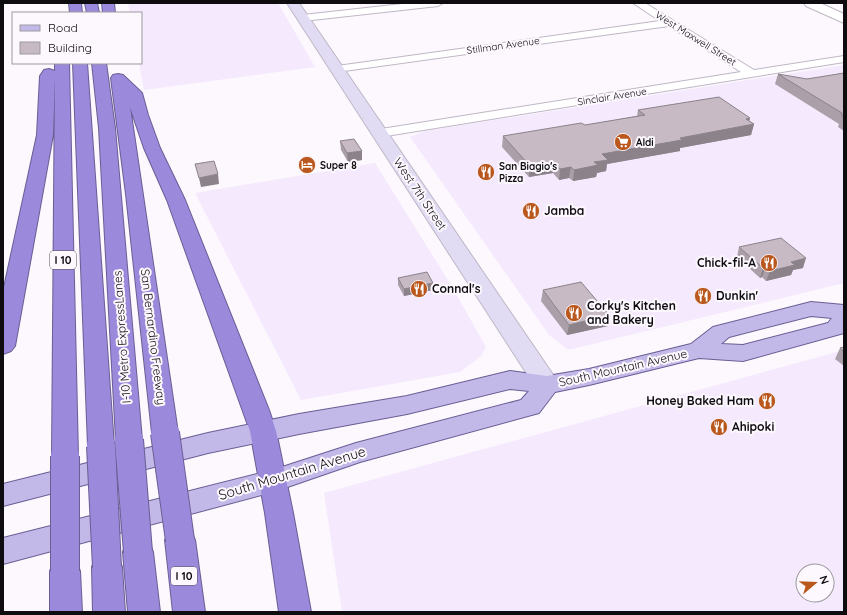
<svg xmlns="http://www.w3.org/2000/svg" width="847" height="615" viewBox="0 0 847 615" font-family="Quicksand,sans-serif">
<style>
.built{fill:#f5e9fe;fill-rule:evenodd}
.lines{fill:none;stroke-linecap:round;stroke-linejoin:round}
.minor-casing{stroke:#bfb7c5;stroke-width:2}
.tertiary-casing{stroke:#bfb7c5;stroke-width:2}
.secondary-casing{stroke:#bfb7c5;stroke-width:2}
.primary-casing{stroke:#6a5e94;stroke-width:2}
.motorway-casing{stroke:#6a5e94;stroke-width:2}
.minor{fill:#fff;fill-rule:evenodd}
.tertiary{fill:#fff;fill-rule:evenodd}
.secondary{fill:#e1dcf4;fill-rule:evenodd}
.primary{fill:#c3b9e9;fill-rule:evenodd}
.motorway{fill:#9b8adb;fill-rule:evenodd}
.motorway-bridge-casing{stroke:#6a5e94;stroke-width:30;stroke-linecap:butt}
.motorway-bridge{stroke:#9b8adb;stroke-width:28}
.wall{fill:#aba0a9}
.shaded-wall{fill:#8b828a}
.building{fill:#c7bac5;stroke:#8b828a}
.labels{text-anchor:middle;stroke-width:4;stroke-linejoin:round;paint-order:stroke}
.far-street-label{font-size:10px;fill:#0f0c10;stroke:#fcf8fe}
.far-poi-label{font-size:10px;font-weight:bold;fill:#0f0c10;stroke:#fcf8fe;text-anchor:start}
.shield{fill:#fcf8fe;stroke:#565357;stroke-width:1}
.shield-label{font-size:11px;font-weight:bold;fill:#0f0c10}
.street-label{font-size:12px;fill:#0f0c10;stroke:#fcf8fe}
.poi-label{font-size:12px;font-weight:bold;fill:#0f0c10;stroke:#fcf8fe;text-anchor:start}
.near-street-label{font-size:14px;fill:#0f0c10;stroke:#fcf8fe}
</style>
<rect width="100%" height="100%" fill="#fcf8fe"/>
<!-- built -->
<g class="built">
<path d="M128,3H278L315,67L144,90L139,63H141V13H130Z"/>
<path d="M844,65V283L572,349H567L549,335L410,137L425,131Z"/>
<path d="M375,163L451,285L486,347L481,356L460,372L301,400L195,193Z"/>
<path d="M844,350V612H342L324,493ZM803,571H827V595H803Z"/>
</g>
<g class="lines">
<defs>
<g id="minor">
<path d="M411,3H443L438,6L303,21L298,18L303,15Z"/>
<path d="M633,3H645L754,70L844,56V62L380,137L375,136L373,133L375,130L741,72L669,26L337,72L333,71L331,69L333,67L337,66L660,21Z"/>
</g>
<path id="tertiary" d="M804,3H820L844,14V23L806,6Z"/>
<path id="secondary" d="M287,3H299L556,379L559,385L556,391L547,394L538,391Z"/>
<path id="primary" d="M811,302L844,305V333L743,361L699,358L589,385L555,392L539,413L360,462L273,492L3,564V538L273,470L356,443L521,400L529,391L510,389L407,414L299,434L208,453L3,506V484L208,433L299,414L407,396L510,371L547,376L589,369L691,344L713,327ZM811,316L832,318L828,323L743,345L721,344L729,337Z"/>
<g id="motorway">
<path d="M69,3H81L82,13H70Z"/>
<path d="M85,3H97L99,13H87Z"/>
<path d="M102,3H114L115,13H103Z"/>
<path d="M55,63H69L78,456L75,463L65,466L55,463L52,456L55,75L53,135L15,346L11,351L3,354V292L37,135L40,76L44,70L49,69L55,71Z"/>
<path d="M73,63H87L114,446L110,453L101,456L92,453L88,446Z"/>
<path d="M92,63H106L115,128L142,440L138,447L129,450L120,447L116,440L99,128Z"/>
<path d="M118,74L123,75L142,93L148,115L160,148L185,200L269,410L276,431L293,513L311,612H279L265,513L250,431L167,200L144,148L130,107L178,433L174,440L165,443L156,440L152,433L126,194L111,78L113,75Z"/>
<path d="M180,527L190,531L195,540L205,612H173L165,540L170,531Z"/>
<path d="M138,539L149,543L153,552L160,612H128L123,552L127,543Z"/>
<path d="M107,554L118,558L122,567L125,612H93L92,567L96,558Z"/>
<path d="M65,558L76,561L80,571L82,612H50V571L54,561Z"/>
</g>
</defs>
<!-- minor casing -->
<use href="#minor" class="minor-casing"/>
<!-- tertiary casing -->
<use href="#tertiary" class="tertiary-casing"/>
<!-- secondary casing -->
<use href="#secondary" class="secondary-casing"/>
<!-- primary casing -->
<use href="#primary" class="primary-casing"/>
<!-- motorway casing -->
<use href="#motorway" class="motorway-casing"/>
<!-- minor -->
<use href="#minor" class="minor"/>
<!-- tertiary -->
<use href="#tertiary" class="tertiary"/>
<!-- secondary -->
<use href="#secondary" class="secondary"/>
<!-- primary -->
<use href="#primary" class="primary"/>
<!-- motorway -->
<use href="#motorway" class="motorway"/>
<defs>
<g id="motorway-bridge">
<path d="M165,433L180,540"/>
<path d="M129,440L138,552"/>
<path d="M101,446L107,567"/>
<path d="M65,456V571"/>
</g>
</defs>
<!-- motorway-bridge casing -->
<use href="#motorway-bridge" class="motorway-bridge-casing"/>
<!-- motorway-bridge -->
<use href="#motorway-bridge" class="motorway-bridge"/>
</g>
<!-- wall -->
<g class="wall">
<path d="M844,73V131L838,127L839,124L775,84L778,74L807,79Z"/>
<path d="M638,110L750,118L749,121L754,124L751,135L680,148V151L607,164L606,171L597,173L596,177L573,181L569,178L559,180L553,173L529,177L502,147L503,136L585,125L637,116Z"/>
<path d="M340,141L362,151V160L348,162L341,150Z"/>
<path d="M739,247L803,268L793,270L791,275L766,281L762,277L760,278L737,257Z"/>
<path d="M398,278L433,283V290L404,296L398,285Z"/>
<path d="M543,290L609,315L608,326L567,335L541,301Z"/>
<path d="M844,347V366L835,359L840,348Z"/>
</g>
<!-- shaded-wall -->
<g class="shaded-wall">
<path d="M750,118L748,125L754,124L751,135L680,148V151L607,164L606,171L597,173L596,177L573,181L574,170L594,162L602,154L680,138Z"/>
<path d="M362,151V160L348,162L347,153Z"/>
<path d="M554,162L553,173L529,177L530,166Z"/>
<path d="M571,167L569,178L559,180L560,169Z"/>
<path d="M218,174L219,184L201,187L199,178Z"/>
<path d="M806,258L803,268L793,270L791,275L766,281L770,271L791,262Z"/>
<path d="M766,267L762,277L760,278L763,268Z"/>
<path d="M433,283V290L404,296V289Z"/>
<path d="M609,315L608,326L567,335L569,325Z"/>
</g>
<!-- building -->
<g class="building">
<path d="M844,73V117L842,116V113L778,74L807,79Z"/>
<path d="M719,97L750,118L746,119L754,124L680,138L682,140L602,154L608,160L594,162L598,165L574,170L571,167L560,169L554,162L530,166L503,136L581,123L585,125L645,115L638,110Z"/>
<path d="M354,139L362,151L347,153L340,141Z"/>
<path d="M214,161L218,174L199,178L195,164Z"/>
<path d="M781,238L806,258L791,262L795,265L770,271L766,267L763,268L739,247Z"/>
<path d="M427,272L433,283L404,289L398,278Z"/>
<path d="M581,282L609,315L569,325L543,290Z"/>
<path d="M844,347V352L840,348Z"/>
</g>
<!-- icons -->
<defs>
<symbol id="supermarket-disc" viewBox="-11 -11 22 22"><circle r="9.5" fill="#ba571d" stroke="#fcf8fe"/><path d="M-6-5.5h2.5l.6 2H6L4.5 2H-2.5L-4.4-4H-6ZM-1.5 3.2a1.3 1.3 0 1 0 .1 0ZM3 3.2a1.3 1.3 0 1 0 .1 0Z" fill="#fff"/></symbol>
<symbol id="hotel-disc" viewBox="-11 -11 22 22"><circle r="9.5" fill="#ba571d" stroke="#fcf8fe"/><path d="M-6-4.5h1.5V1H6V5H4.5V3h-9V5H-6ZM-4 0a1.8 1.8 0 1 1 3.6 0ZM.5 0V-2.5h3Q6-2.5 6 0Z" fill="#fff"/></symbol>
<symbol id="restaurant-disc" viewBox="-11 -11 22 22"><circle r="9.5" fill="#ba571d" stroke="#fcf8fe"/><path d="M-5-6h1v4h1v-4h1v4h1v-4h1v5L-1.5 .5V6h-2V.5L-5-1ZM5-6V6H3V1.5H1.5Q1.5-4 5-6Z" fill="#fff"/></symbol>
</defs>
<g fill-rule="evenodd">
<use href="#supermarket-disc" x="613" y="132" width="20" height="20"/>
<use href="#hotel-disc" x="297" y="155" width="20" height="20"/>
<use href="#restaurant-disc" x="476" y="162" width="20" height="20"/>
<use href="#restaurant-disc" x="521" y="201" width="20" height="20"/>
<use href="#restaurant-disc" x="759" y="253" width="20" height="20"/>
<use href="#restaurant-disc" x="409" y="279" width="20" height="20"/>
<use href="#restaurant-disc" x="693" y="286" width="20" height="20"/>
<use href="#restaurant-disc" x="564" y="303" width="20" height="20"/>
<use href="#restaurant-disc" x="757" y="391" width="20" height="20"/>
<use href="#restaurant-disc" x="709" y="417" width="20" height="20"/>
</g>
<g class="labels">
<!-- far-street labels -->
<g class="far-street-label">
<text transform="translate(696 38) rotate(32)" y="4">West Maxwell Street</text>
<text transform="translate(503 45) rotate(-8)" y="4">Stillman Avenue</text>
<text transform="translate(612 96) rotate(-9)" y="4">Sinclair Avenue</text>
</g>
<!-- far-poi labels -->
<g class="far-poi-label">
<text x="636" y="146">Aldi</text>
<text x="320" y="169">Super 8</text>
<text x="499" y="170">San Biagio's<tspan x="499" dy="12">Pizza</tspan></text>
</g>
<!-- shield labels -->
<g class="shield">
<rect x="50" y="251" width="26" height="18" rx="3"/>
<rect x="171" y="567" width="26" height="18" rx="3"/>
</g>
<g class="shield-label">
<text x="63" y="264">I 10</text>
<text x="184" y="580">I 10</text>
</g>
<!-- street labels -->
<g class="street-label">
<text transform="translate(420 194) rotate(56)" y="4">West 7th Street</text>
<text transform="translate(122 337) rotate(-94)" y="4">I-10 Metro ExpressLanes</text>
<text transform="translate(153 337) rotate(83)" y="4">San Bernardino Freeway</text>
<text transform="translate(623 368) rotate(-13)" y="4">South Mountain Avenue</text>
</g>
<!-- poi labels -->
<g class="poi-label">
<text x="544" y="215">Jamba</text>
<text x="756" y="267" text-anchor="end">Chick-fil-A</text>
<text x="432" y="293">Connal's</text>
<text x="716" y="300">Dunkin'</text>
<text x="587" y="310">Corky's Kitchen<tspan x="587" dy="14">and Bakery</tspan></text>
<text x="754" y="405" text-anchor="end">Honey Baked Ham</text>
<text x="732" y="431">Ahipoki</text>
</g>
<!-- near-street labels -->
<g class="near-street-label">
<text transform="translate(292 473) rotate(-17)" y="5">South Mountain Avenue</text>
</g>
</g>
<!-- border -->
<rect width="847" height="615" fill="none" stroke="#0f0c10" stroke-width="8"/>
<!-- legend -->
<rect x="12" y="12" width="130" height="52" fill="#fcf8fe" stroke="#9d9a9f"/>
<rect x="20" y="25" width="20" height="6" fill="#c3b9e9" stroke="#9d9a9f"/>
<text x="48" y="32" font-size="12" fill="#0f0c10">Road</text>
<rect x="20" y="42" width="20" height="12" fill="#c7bac5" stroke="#9d9a9f"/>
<text x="48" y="52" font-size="12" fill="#0f0c10">Building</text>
<!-- north arrow -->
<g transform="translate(815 583) rotate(71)"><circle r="19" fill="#fcf8fe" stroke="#9d9a9f"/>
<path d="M0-3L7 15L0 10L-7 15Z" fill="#ba571d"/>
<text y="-6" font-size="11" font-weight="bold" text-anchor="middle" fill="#0f0c10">N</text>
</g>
</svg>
